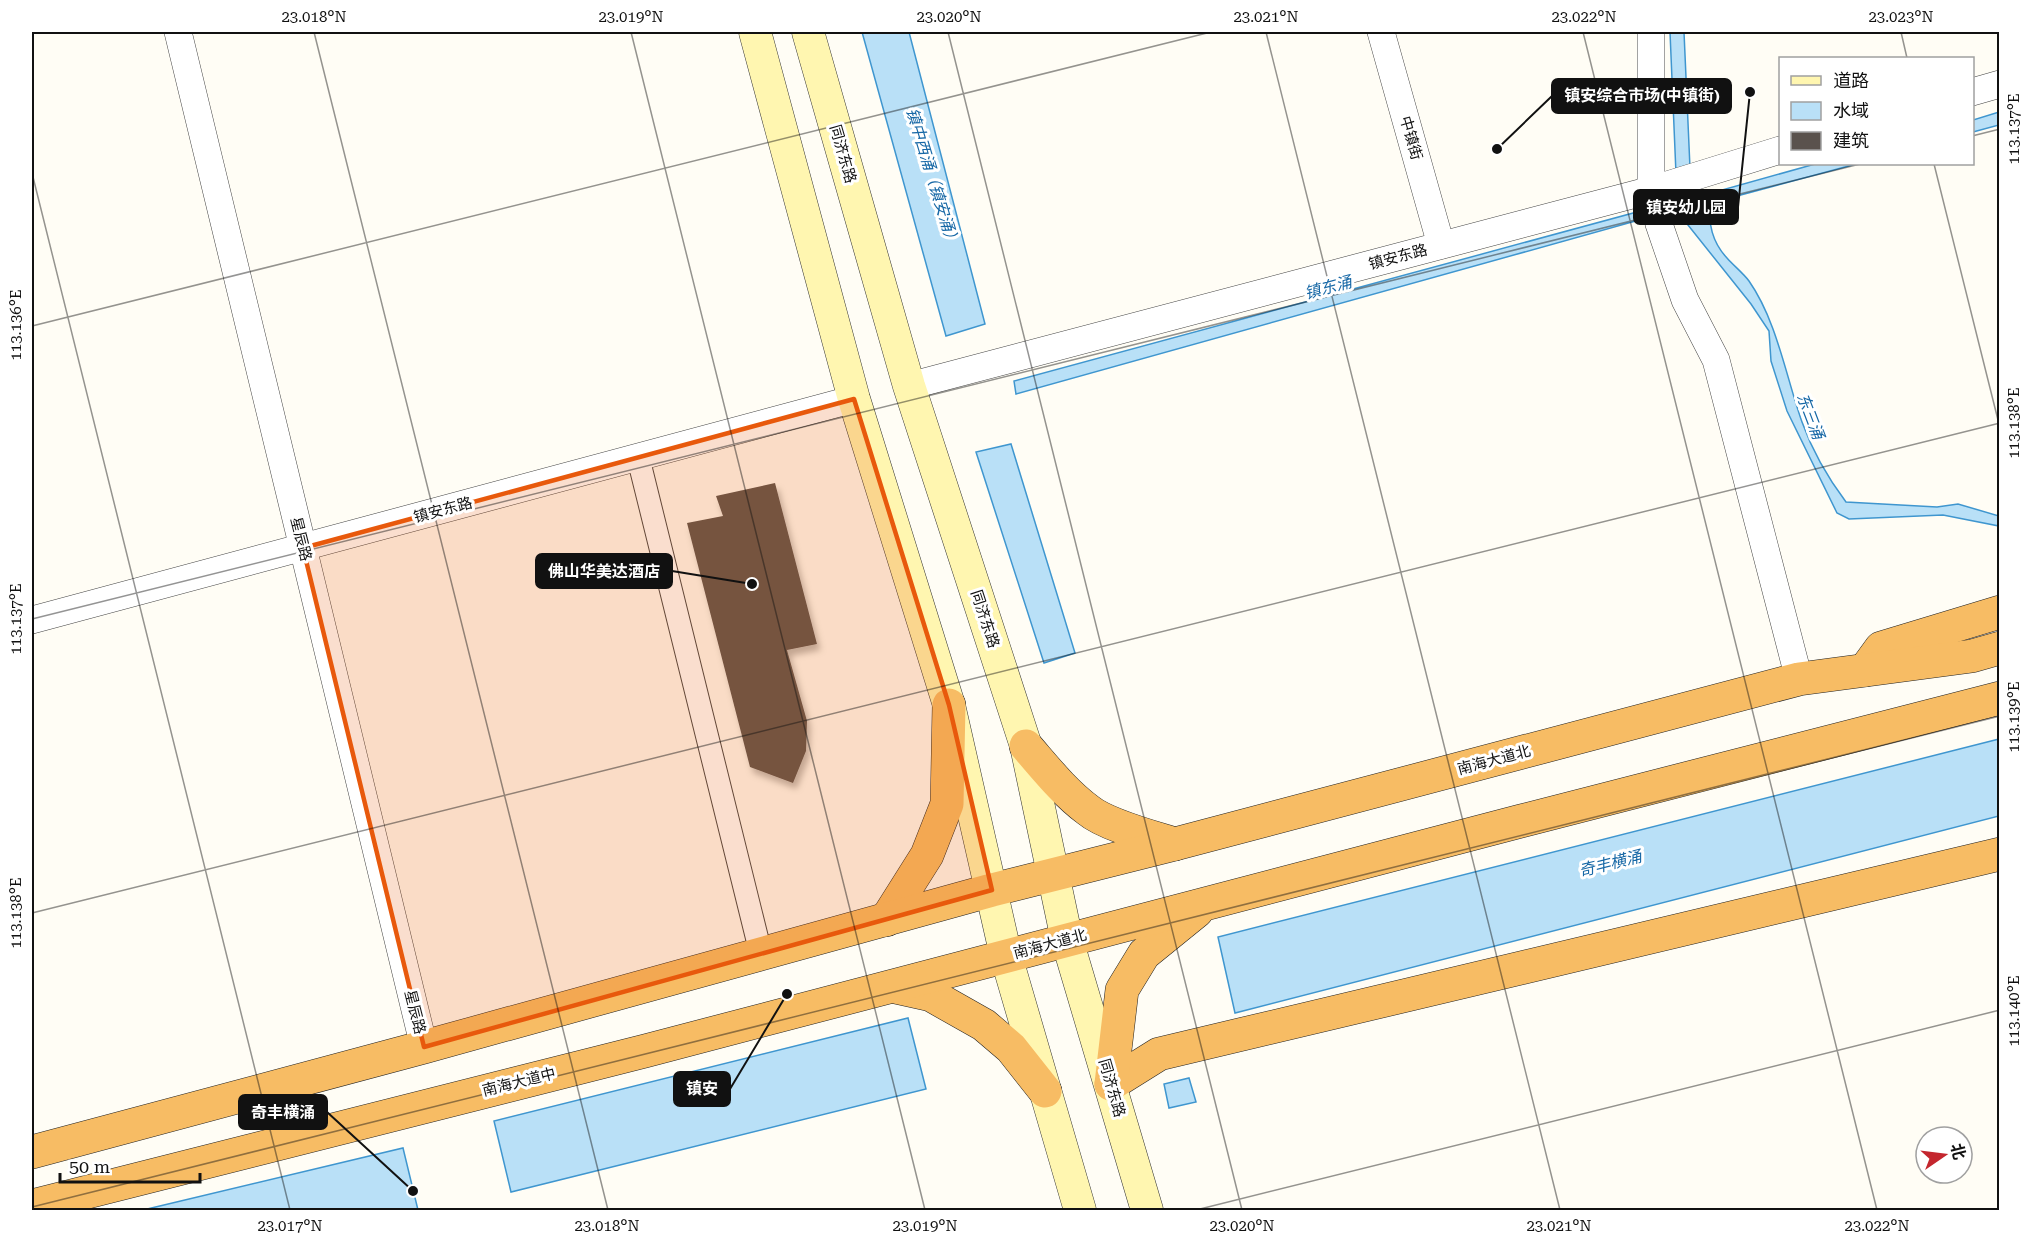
<svg xmlns="http://www.w3.org/2000/svg" width="2031" height="1242" viewBox="0 0 2031 1242" font-family="'Roboto Serif','Noto Sans SC',serif">
<style>
.water{fill:#b9e0f7;stroke:#3f96cf;stroke-width:1.5}
.building{fill:#5a524d;filter:url(#shadow)}
.lines{fill:none;stroke-linecap:round;stroke-linejoin:round}
.minor-casing{stroke:#444;stroke-width:24}
.tertiary-casing{stroke:#444;stroke-width:28}
.secondary-casing{stroke:#333;stroke-width:33}
.trunk-casing{stroke:#222;stroke-width:34}
.minor{stroke:#fff;stroke-width:22}
.tertiary{stroke:#fff;stroke-width:27}
.secondary{stroke:#fff6b0;stroke-width:32}
.trunk{stroke:#f7bc64;stroke-width:33}
.marked{fill:#e8590c;fill-opacity:0.2;stroke:#e8590c;stroke-width:4.5;stroke-linejoin:round}
.ticks{fill:none;stroke:#111;stroke-width:1.5;stroke-opacity:0.45}
.labels{text-anchor:middle;stroke-width:6;stroke-linejoin:round;paint-order:stroke}
.street-label{font-size:15px;fill:#111;stroke:#fff}
.water-label{font-size:16px;font-style:italic;fill:#1768a6;stroke:#fff}
.leader{fill:none;stroke:#111;stroke-width:2}
.callout-dot{fill:#111;stroke:#fff;stroke-width:2}
.callout{fill:#111;stroke:#111;stroke-width:2}
.callout-label{font-size:16px;text-anchor:middle;font-weight:bold;fill:#fff}
.neatline{fill:none;stroke:#111;stroke-width:2}
.ticks-label{font-size:15px;text-anchor:middle;fill:#111}
</style>
<defs>
<filter id="shadow"><feDropShadow dx="3.5" dy="6" stdDeviation="3" flood-color="#0004"/></filter>
</defs>
<rect width="100%" height="100%" fill="#fffdf5"/>
<!-- water -->
<g class="water">
<path d="M862,32H909L985,324L946,336Z"/>
<path d="M1670,32H1684L1690,168L1676,174Z"/>
<path d="M1999,112V125L1973,132V120Z"/>
<path d="M1815,164H1856L1711,203C1707,223 1713,243 1727,258C1734,266 1743,273 1749,281C1777,321 1786,377 1802,422C1812,450 1828,478 1846,502L1937,507L1958,504L1999,516V526L1943,515L1849,519L1837,513L1787,411L1771,361L1769,331L1751,304L1680,215L1660,213L1659,205L1676,201L1678,195L1696,190L1708,194Z"/>
<path d="M1648,209L1650,217L1016,394L1014,381Z"/>
<path d="M1011,444L1075,653L1044,663L976,452Z"/>
<path d="M1999,739V816L1235,1013L1218,937Z"/>
<path d="M908,1018L926,1089L511,1192L494,1121Z"/>
<path d="M1189,1078L1196,1102L1169,1108L1164,1084Z"/>
<path d="M403,1148L418,1210H143Z"/>
</g>
<!-- building -->
<path class="building" d="M775,483L817,644L787,650L807,721L806,751L793,783L750,767L687,523L723,516L716,496Z"/>
<g class="lines">
<defs>
<path id="minor" d="M638,457L761,954"/>
<g id="tertiary">
<path d="M178,32L424,1047"/>
<path d="M1381,32L1441,245"/>
<path d="M1651,32V190L1659,224L1685,300L1716,360L1799,679"/>
<path d="M1972,92L2000,84"/>
<path d="M909,386L1651,190L1780,150"/>
<path d="M32,620L854,399"/>
</g>
<g id="secondary">
<path d="M755,32L854,399L949,705L1006,956L1080,1210"/>
<path d="M808,32L909,386L1026,746L1067,940L1147,1210"/>
</g>
<g id="trunk">
<path d="M1865,670L1881,648L2000,612"/>
<path d="M1026,746C1046,769 1064,792 1088,810C1106,825 1152,837 1175,844"/>
<path d="M886,920L927,855L947,804L949,705"/>
<path d="M895,987L931,995L984,1025L1011,1048L1045,1091"/>
<path d="M1111,1084L1159,1054L2000,854"/>
<path d="M1111,1084L1122,990L1144,954L1197,911"/>
<path d="M32,1152L424,1047L992,890L1175,844L1799,679L1972,656L2000,648"/>
<path d="M32,1206L645,1051L1521,821L2000,698"/>
</g>
</defs>
<!-- minor casing -->
<use href="#minor" class="minor-casing"/>
<!-- tertiary casing -->
<use href="#tertiary" class="tertiary-casing"/>
<!-- secondary casing -->
<use href="#secondary" class="secondary-casing"/>
<!-- trunk casing -->
<use href="#trunk" class="trunk-casing"/>
<!-- minor -->
<use href="#minor" class="minor"/>
<!-- tertiary -->
<use href="#tertiary" class="tertiary"/>
<!-- secondary -->
<use href="#secondary" class="secondary"/>
<!-- trunk -->
<use href="#trunk" class="trunk"/>
</g>
<!-- marked area -->
<path class="marked" d="M854,399L949,705L992,890L424,1047L303,548Z"/>
<!-- ticks -->
<path class="ticks" d="M32,32H33M314,32L608,1210M631,32L925,1210M948,32L1242,1210M1266,32L1560,1210M1583,32L1877,1210M1901,32L1907,58M1972,136L2000,129M1934,164L2000,428M32,173L290,1210M32,326L1211,32M32,619L1860,164M32,913L2000,423M32,1207L2000,716M1196,1210L2000,1010"/>
<g class="labels">
<!-- street labels -->
<g class="street-label">
<text transform="translate(1411 138) rotate(74)" y="5">中镇街</text>
<text transform="translate(843 154) rotate(74)" y="5">同济东路</text>
<text transform="translate(1398 257) rotate(-15)" y="5">镇安东路</text>
<text transform="translate(443 510) rotate(-15)" y="5">镇安东路</text>
<text transform="translate(301 539) rotate(76)" y="5">星辰路</text>
<text transform="translate(985 619) rotate(72)" y="5">同济东路</text>
<text transform="translate(1494 760) rotate(-15)" y="5">南海大道北</text>
<text transform="translate(1050 944) rotate(-15)" y="5">南海大道北</text>
<text transform="translate(415 1012) rotate(76)" y="5">星辰路</text>
<text transform="translate(519 1082) rotate(-14)" y="5">南海大道中</text>
<text transform="translate(1112 1088) rotate(74)" y="5">同济东路</text>
</g>
<!-- water labels -->
<g class="water-label">
<text transform="translate(933 177) rotate(73)" y="6">镇中西涌（镇安涌）</text>
<text transform="translate(1328 287) rotate(-15)" y="6">镇东涌</text>
<text transform="translate(1811 416) rotate(69)" y="6">东三涌</text>
<text transform="translate(1610 863) rotate(-14)" y="6">奇丰横涌</text>
</g>
</g>
<!-- callouts -->
<path class="leader" d="M1497 149L1552 96M1750 92L1738 207M752 584L672 571M787 994L730 1089M413 1191L327 1112"/>
<g class="callout-dot">
<circle cx="1497" cy="149" r="6"/>
<circle cx="1750" cy="92" r="6"/>
<circle cx="752" cy="584" r="6"/>
<circle cx="787" cy="994" r="6"/>
<circle cx="413" cy="1191" r="6"/>
</g>
<g class="callout">
<rect x="1552" y="79" width="179" height="34" rx="6"/>
<rect x="1634" y="190" width="104" height="34" rx="6"/>
<rect x="536" y="554" width="136" height="34" rx="6"/>
<rect x="674" y="1072" width="56" height="34" rx="6"/>
<rect x="239" y="1095" width="88" height="34" rx="6"/>
</g>
<g class="callout-label">
<text x="1642" y="101">镇安综合市场(中镇街)</text>
<text x="1686" y="213">镇安幼儿园</text>
<text x="604" y="577">佛山华美达酒店</text>
<text x="702" y="1094">镇安</text>
<text x="283" y="1118">奇丰横涌</text>
</g>
<!-- border -->
<rect width="2031" height="1242" fill="none" stroke="#ffffff" stroke-width="66"/>
<!-- legend -->
<rect x="1779" y="57" width="195" height="108" fill="#ffffff" stroke="#a0a0a0" stroke-width="1.5"/>
<rect x="1791" y="76" width="30" height="9" fill="#fff6b0" stroke="#a0a0a0" stroke-width="1.5"/>
<text x="1833" y="87" font-size="18" fill="#111111">道路</text>
<rect x="1791" y="102" width="30" height="18" fill="#b9e0f7" stroke="#a0a0a0" stroke-width="1.5"/>
<text x="1833" y="117" font-size="18" fill="#111111">水域</text>
<rect x="1791" y="132" width="30" height="18" fill="#5a524d" stroke="#a0a0a0" stroke-width="1.5"/>
<text x="1833" y="147" font-size="18" fill="#111111">建筑</text>
<!-- north arrow -->
<g transform="translate(1944 1155) rotate(76)"><circle r="28" fill="#ffffff" stroke="#a0a0a0" stroke-width="1.5"/>
<path d="M0-4.5L10 22L0 15L-10 22Z" fill="#c4262e"/>
<text y="-9" font-size="16" font-weight="bold" text-anchor="middle" fill="#111111">北</text>
</g>
<!-- scale -->
<path d="M60 1173v9h140v-9" fill="none" stroke="#111111" stroke-width="3"/>
<text x="69" y="1173" font-size="18" fill="#111111" stroke="#ffffff" stroke-width="4.5" paint-order="stroke">50 m</text>
<rect x="33" y="33" width="1965" height="1176" class="neatline"/>
<g class="ticks-label">
<text x="314" y="22">23.018°N</text>
<text x="631" y="22">23.019°N</text>
<text x="949" y="22">23.020°N</text>
<text x="1266" y="22">23.021°N</text>
<text x="1584" y="22">23.022°N</text>
<text x="1901" y="22">23.023°N</text>
<text transform="translate(2014 129) rotate(-90)" y="5">113.137°E</text>
<text transform="translate(16 325) rotate(-90)" y="5">113.136°E</text>
<text transform="translate(2014 423) rotate(-90)" y="5">113.138°E</text>
<text transform="translate(16 619) rotate(-90)" y="5">113.137°E</text>
<text transform="translate(2014 717) rotate(-90)" y="5">113.139°E</text>
<text transform="translate(16 913) rotate(-90)" y="5">113.138°E</text>
<text transform="translate(2014 1011) rotate(-90)" y="5">113.140°E</text>
<text x="290" y="1231">23.017°N</text>
<text x="607" y="1231">23.018°N</text>
<text x="925" y="1231">23.019°N</text>
<text x="1242" y="1231">23.020°N</text>
<text x="1559" y="1231">23.021°N</text>
<text x="1877" y="1231">23.022°N</text>
</g>
</svg>
